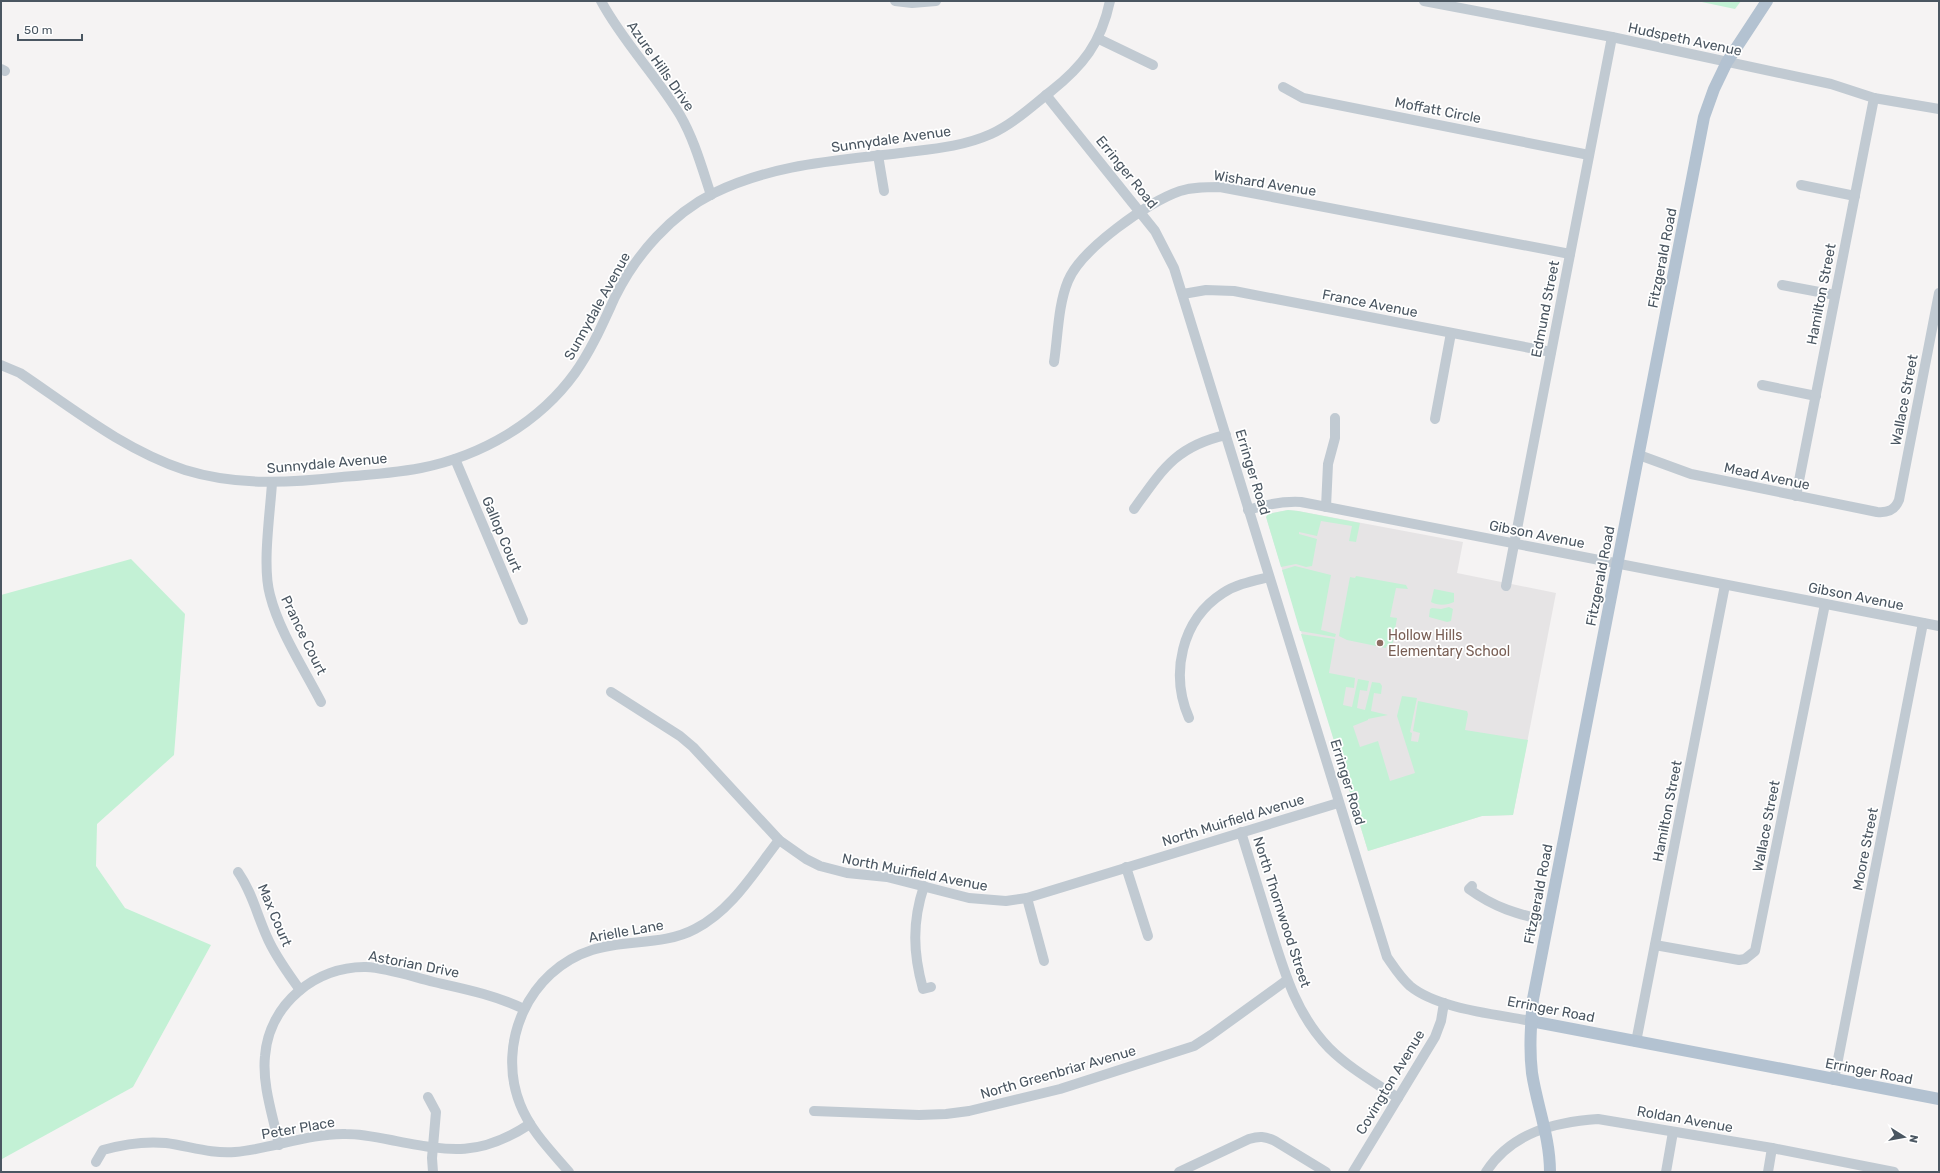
<svg xmlns="http://www.w3.org/2000/svg" width="1940" height="1173" viewBox="0 0 1940 1173" font-family="Rubik,sans-serif">
<style>
.education{fill:#e6e4e5}
.green{fill:#c3f1d5}
.lines{fill:none;stroke-linecap:round;stroke-linejoin:round}
.minor{stroke:#c1cad2;stroke-width:10}
.major{stroke:#b3c2d1;stroke-width:12}
.education-dot{fill:#8d6e63;stroke:#fff;stroke-width:1.5}
.labels{text-anchor:middle;stroke-width:3.5;stroke-linejoin:round;paint-order:stroke}
.street-label{font-size:14px;fill:#4a5661;stroke:#fff}
.education-label{font-size:14px;fill:#785e54;stroke:#fff;text-anchor:start}
</style>
<rect width="100%" height="100%" fill="#f5f3f3"/>
<!-- education -->
<path class="education" d="M1288,510L1298,511L1463,542L1457,573L1556,593L1513,815L1482,816L1368,851L1267,520L1268,514Z"/>
<!-- green -->
<g class="green">
<path d="M1697,1H1741L1735,9Z"/>
<path d="M1288,510L1298,511L1360,523L1356,542L1349,541L1352,526L1321,521L1317,536L1299,532V534L1317,539L1312,566L1306,567L1296,564L1281,567L1266,517L1268,514Z"/>
<path d="M131,559L185,614L174,755L97,824L96,866L125,908L211,945L133,1087L2,1159L1,1171V595Z"/>
<path d="M1295,566L1331,575L1321,630L1336,634L1335,637L1300,631L1282,570Z"/>
<path d="M1356,576L1406,585L1408,589L1396,588L1390,617L1397,618L1392,647L1386,646V648L1347,640L1339,636L1350,577L1355,578Z"/>
<path d="M1434,589L1454,593V602C1448,605 1438,606 1431,602Z"/>
<path d="M1449,607L1453,609L1451,621L1447,622L1429,617L1430,609L1432,608L1441,609Z"/>
<path d="M1301,634L1335,639L1329,673L1355,678L1354,688L1346,687L1343,705L1352,707L1358,679L1369,681L1367,691L1360,690L1357,708L1365,710L1372,682L1380,683L1382,686L1381,694L1374,693L1371,711L1388,715L1368,719V720L1353,726L1360,747L1378,741L1390,781L1415,773L1397,716L1402,696L1417,698L1410,732L1412,733L1411,741L1418,742L1420,733L1413,731L1418,701L1467,711L1468,714L1465,730L1528,740L1513,815L1482,816L1368,851Z"/>
</g>
<g class="lines">
<!-- minor -->
<g class="minor">
<path d="M601,1C623,42 656,75 680,115C694,139 702,168 711,195"/>
<path d="M895,1L912,3L936,1"/>
<path d="M1424,1L1612,37L1831,84L1874,98L1939,109"/>
<path d="M1099,39L1153,65"/>
<path d="M1,69L5,71"/>
<path d="M1283,87L1303,98L1589,155"/>
<path d="M1046,95L1155,231L1174,268L1387,957C1394,967 1400,977 1410,986C1438,1009 1496,1014 1531,1021"/>
<path d="M878,155L884,191"/>
<path d="M1801,185L1855,196"/>
<path d="M1782,285L1835,295"/>
<path d="M1183,294L1206,290L1234,291L1551,352"/>
<path d="M1054,362C1058,336 1058,305 1068,281C1081,249 1148,202 1180,191C1193,187 1206,187 1220,187L1570,254"/>
<path d="M1,365L20,373C72,408 124,450 185,470C237,486 289,483 342,477C368,475 395,473 421,468C481,456 539,423 575,373C592,349 603,323 615,297C636,254 672,214 714,193C774,164 835,161 900,153C931,149 962,147 991,134C1013,124 1031,107 1050,92C1083,66 1101,43 1110,1"/>
<path d="M1762,385L1816,396"/>
<path d="M1435,419L1451,333"/>
<path d="M1639,455L1691,474L1877,512C1888,513 1895,510 1899,500L1939,293"/>
<path d="M455,459L523,620"/>
<path d="M272,483C270,515 262,566 270,595C279,631 304,669 321,702"/>
<path d="M1796,496L1874,98"/>
<path d="M1326,507L1328,464L1335,438V418"/>
<path d="M1134,509C1162,470 1176,446 1226,435"/>
<path d="M1248,510C1267,504 1282,501 1301,502L1939,626"/>
<path d="M1506,586L1612,37"/>
<path d="M611,692L680,736L693,747L779,840L806,859L820,866L847,873L887,877L969,898L1006,901L1027,898L1338,803"/>
<path d="M1189,718C1170,674 1181,620 1223,593C1237,584 1253,581 1269,577"/>
<path d="M1241,832C1250,862 1260,893 1269,923C1283,968 1295,1013 1329,1048C1349,1068 1374,1082 1398,1098"/>
<path d="M1126,867L1148,936"/>
<path d="M238,872C252,892 257,915 267,937C275,956 288,973 300,990"/>
<path d="M924,886C912,922 913,953 923,989L931,987"/>
<path d="M1472,886L1469,889C1495,908 1517,914 1548,921"/>
<path d="M1027,898L1044,961"/>
<path d="M1655,945L1739,960L1745,959L1755,951L1825,604"/>
<path d="M1636,1042L1725,585"/>
<path d="M1834,1080L1923,623"/>
<path d="M428,1097L436,1112L432,1158L433,1172"/>
<path d="M814,1111L919,1115L946,1114L969,1111L1060,1089L1194,1046L1211,1035L1287,980"/>
<path d="M279,1145C273,1116 262,1085 265,1056C269,1004 316,966 366,967C389,968 413,977 434,982C465,989 495,995 524,1009"/>
<path d="M96,1162L103,1150C124,1144 145,1141 166,1143C189,1146 211,1154 235,1152C272,1149 309,1133 346,1134C361,1134 376,1137 391,1140C449,1151 478,1158 530,1124"/>
<path d="M569,1172C551,1151 530,1130 520,1104C496,1043 529,970 592,950C625,939 663,946 695,929C732,910 754,872 779,840"/>
<path d="M1179,1172L1249,1139C1259,1136 1265,1136 1275,1141L1326,1172"/>
<path d="M1353,1172L1435,1037L1441,1021L1444,1003"/>
<path d="M1486,1172C1511,1133 1554,1122 1598,1119L1772,1148L1894,1172"/>
<path d="M1666,1172L1673,1132"/>
<path d="M1768,1172L1772,1148"/>
</g>
<!-- major -->
<g class="major">
<path d="M1531,1021L1939,1099"/>
<path d="M1550,1172C1550,1137 1537,1106 1532,1073C1529,1048 1531,1024 1533,999L1704,117L1714,89L1727,62L1767,1"/>
</g>
</g>
<!-- markers -->
<circle class="education-dot" cx="1380" cy="643" r="4"/>
<g class="labels">
<!-- street labels -->
<g class="street-label">
<text transform="translate(1685 39) rotate(12)" y="5">Hudspeth Avenue</text>
<text transform="translate(661 66) rotate(55)" y="5">Azure Hills Drive</text>
<text transform="translate(1438 110) rotate(11)" y="5">Moffatt Circle</text>
<text transform="translate(891 139) rotate(-8)" y="5">Sunnydale Avenue</text>
<text transform="translate(1127 172) rotate(51)" y="5">Erringer Road</text>
<text transform="translate(1265 183) rotate(9)" y="5">Wishard Avenue</text>
<text transform="translate(1662 258) rotate(-79)" y="5">Fitzgerald Road</text>
<text transform="translate(1821 294) rotate(-79)" y="5">Hamilton Street</text>
<text transform="translate(1370 303) rotate(11)" y="5">France Avenue</text>
<text transform="translate(597 306) rotate(-61)" y="5">Sunnydale Avenue</text>
<text transform="translate(1545 309) rotate(-79)" y="5">Edmund Street</text>
<text transform="translate(1904 400) rotate(-79)" y="5">Wallace Street</text>
<text transform="translate(327 463) rotate(-5)" y="5">Sunnydale Avenue</text>
<text transform="translate(1253 472) rotate(73)" y="5">Erringer Road</text>
<text transform="translate(1767 476) rotate(12)" y="5">Mead Avenue</text>
<text transform="translate(502 534) rotate(67)" y="5">Gallop Court</text>
<text transform="translate(1537 534) rotate(11)" y="5">Gibson Avenue</text>
<text transform="translate(1600 576) rotate(-79)" y="5">Fitzgerald Road</text>
<text transform="translate(1856 596) rotate(11)" y="5">Gibson Avenue</text>
<text transform="translate(304 635) rotate(64)" y="5">Prance Court</text>
<text transform="translate(1348 782) rotate(73)" y="5">Erringer Road</text>
<text transform="translate(1667 811) rotate(-79)" y="5">Hamilton Street</text>
<text transform="translate(1233 820) rotate(-17)" y="5">North Muirfield Avenue</text>
<text transform="translate(1766 826) rotate(-79)" y="5">Wallace Street</text>
<text transform="translate(1865 849) rotate(-79)" y="5">Moore Street</text>
<text transform="translate(915 872) rotate(11)" y="5">North Muirfield Avenue</text>
<text transform="translate(1538 894) rotate(-79)" y="5">Fitzgerald Road</text>
<text transform="translate(1282 912) rotate(72)" y="5">North Thornwood Street</text>
<text transform="translate(275 915) rotate(67)" y="5">Max Court</text>
<text transform="translate(626 931) rotate(-10)" y="5">Arielle Lane</text>
<text transform="translate(414 964) rotate(11)" y="5">Astorian Drive</text>
<text transform="translate(1551 1009) rotate(11)" y="5">Erringer Road</text>
<text transform="translate(1869 1071) rotate(11)" y="5">Erringer Road</text>
<text transform="translate(1058 1072) rotate(-16)" y="5">North Greenbriar Avenue</text>
<text transform="translate(1390 1082) rotate(-59)" y="5">Covington Avenue</text>
<text transform="translate(1685 1119) rotate(10)" y="5">Roldan Avenue</text>
<text transform="translate(298 1128) rotate(-10)" y="5">Peter Place</text>
</g>
<!-- education labels -->
<g class="education-label">
<text x="1388" y="640">Hollow Hills<tspan x="1388" dy="16">Elementary School</tspan></text>
</g>
</g>
<!-- border -->
<rect width="1940" height="1173" fill="none" stroke="#4a5661" stroke-width="4"/>
<!-- north arrow -->
<g transform="translate(1904 1137) rotate(101)" stroke="#ffffff" stroke-width="3" paint-order="stroke">
<path d="M0-3L7 15L0 10L-7 15Z" fill="#4a5661"/>
<text y="-6" font-size="11" font-weight="bold" text-anchor="middle" fill="#4a5661">N</text>
</g>
<!-- scale -->
<path d="M18 34v6h64v-6" fill="none" stroke="#4a5661" stroke-width="2"/>
<text x="24" y="34" font-size="12" fill="#4a5661" stroke="#ffffff" stroke-width="3" paint-order="stroke">50 m</text>
</svg>
